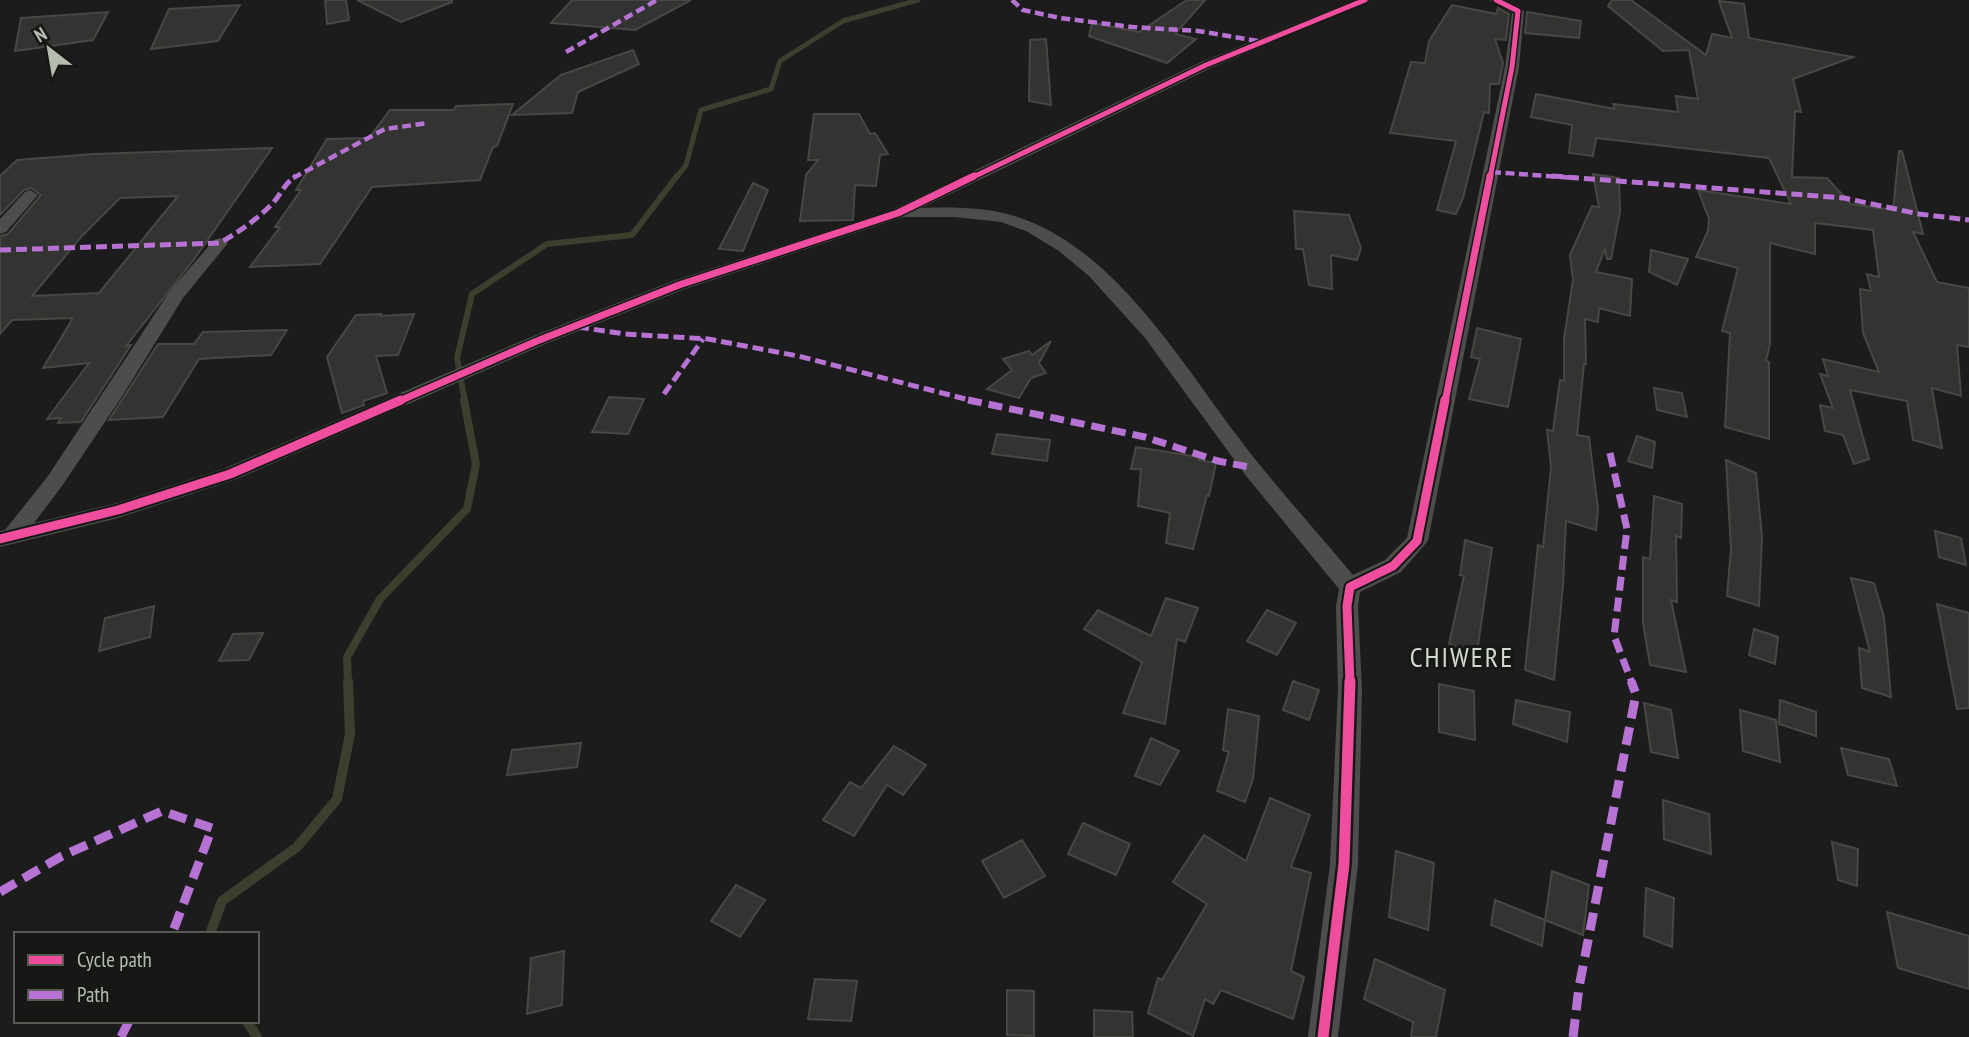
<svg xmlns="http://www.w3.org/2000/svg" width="1969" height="1037" viewBox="0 0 1969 1037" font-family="'PT Sans Narrow',sans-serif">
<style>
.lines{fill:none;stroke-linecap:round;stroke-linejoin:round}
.stream-far3{stroke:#3b3f2e;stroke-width:5}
.stream-far2{stroke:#3b3f2e;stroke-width:6}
.stream-far1{stroke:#3b3f2e;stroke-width:8}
.stream{stroke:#3b3f2e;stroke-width:10}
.building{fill:#333432;stroke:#474844;stroke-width:2;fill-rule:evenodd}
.minor{fill:#4d4e4b;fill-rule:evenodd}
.quiet-far3{stroke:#b673d3;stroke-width:4.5;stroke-dasharray:9 4.5;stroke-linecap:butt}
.quiet-far2{stroke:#b673d3;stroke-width:5;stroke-dasharray:11 5;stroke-linecap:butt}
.quiet-far1{stroke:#b673d3;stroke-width:7;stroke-dasharray:14 7;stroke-linecap:butt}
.quiet{stroke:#b673d3;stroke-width:9;stroke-dasharray:18 9;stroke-linecap:butt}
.cycleway-far3-casing{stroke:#161816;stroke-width:8}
.cycleway-far2-casing{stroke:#161816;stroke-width:10}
.cycleway-far1-casing{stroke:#161816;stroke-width:13}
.cycleway-casing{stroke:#161816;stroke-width:16}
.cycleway-far3{stroke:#ef4d9e;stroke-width:5}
.cycleway-far2{stroke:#ef4d9e;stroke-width:7}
.cycleway-far1{stroke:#ef4d9e;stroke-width:9}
.cycleway{stroke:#ef4d9e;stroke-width:11}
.labels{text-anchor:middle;stroke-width:6;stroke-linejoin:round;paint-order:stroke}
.quarter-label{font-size:28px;letter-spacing:2px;fill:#d3d8cf;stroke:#161816}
</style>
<rect width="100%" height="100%" fill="#1c1c1c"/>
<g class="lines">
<!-- stream-far3 -->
<path class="stream-far3" d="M676,178L686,165L701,110L771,89L780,61L843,21L918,0"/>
<!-- stream-far2 -->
<path class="stream-far2" d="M465,402L457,358L472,294L547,244L632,235L677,176"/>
<!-- stream-far1 -->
<path class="stream-far1" d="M348,683L347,657L380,599L467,509L476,464L464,400"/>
<!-- stream -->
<g class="stream">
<path d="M210,934L222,901L297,847L337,799L350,734L348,681"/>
<path d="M247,1021L257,1037"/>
</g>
</g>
<!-- building -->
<g class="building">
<path d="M325,0H346L349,20L327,24Z"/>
<path d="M357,0H452V2L401,22Z"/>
<path d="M572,0H691L635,30L551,23Z"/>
<path d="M1187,0H1205L1175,34L1196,39L1167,63L1089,36L1092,23L1139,32Z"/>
<path d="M1612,0H1631L1706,55L1712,34L1732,38L1719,1L1744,4L1749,38L1853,57L1793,79L1801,112L1795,111L1792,177L1827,178L1851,204L1893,210L1899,151H1902L1923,234L1913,232L1937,282L1969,288V347L1957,345L1961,396L1932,388L1942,448L1913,440L1907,401L1850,390L1869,459L1854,464L1843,435L1825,431L1820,405L1833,408L1820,374L1828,376L1823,359L1879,372L1863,333L1860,289L1871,291L1867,274L1879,277L1873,230L1815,223V254L1770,243V344L1766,361L1769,362V439L1725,427L1730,333L1722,331L1738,268L1696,257L1708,231L1709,219L1698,190L1791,204L1769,158L1596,138L1593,156L1569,153L1572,125L1531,117L1536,94L1615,109L1613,104L1678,112L1676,96L1698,99L1689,50L1663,51L1608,6Z"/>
<path d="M240,5L218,41L151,49L169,9Z"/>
<path d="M1452,5L1496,14L1498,8L1509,14L1506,40L1495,39L1503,63L1499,84H1490L1489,113L1484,112L1463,198L1456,214L1437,210L1456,141L1390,133L1411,62L1425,63L1429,41Z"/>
<path d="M108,12L93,40L15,51L21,18Z"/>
<path d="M1527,12L1581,21L1579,38L1525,33Z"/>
<path d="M1046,39L1051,105L1029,101L1030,40Z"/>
<path d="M633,50L639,64L578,92L572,113L512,115L561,75Z"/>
<path d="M513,104L497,146L493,147L480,180L372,187L320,264L250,267L280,227H275L301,190H296L327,139L369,138L390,110H454L456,106Z"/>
<path d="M814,114H859L870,134L875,133L888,154L880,155L876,186L855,185L853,220L800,221L806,175L818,160H808Z"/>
<path d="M272,148L195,258L126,346L131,345L81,422L58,423L61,418L47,419L89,363L43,368L73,318L12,320L0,334V236L8,234L41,195L31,188L24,190L0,215V176L17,160L94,154ZM178,196L99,293L32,296L82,236L120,198Z"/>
<path d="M1593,174L1619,178L1620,212L1611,259H1607L1605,249L1596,272L1632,279L1630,316L1599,308L1598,322L1585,319L1586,364H1584L1577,435L1589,437L1598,509L1596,530L1566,521L1563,585L1554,680L1525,670L1538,545L1543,547L1551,467L1547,430L1553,431L1560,380L1564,381V339L1573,280L1570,255L1592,206L1599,207Z"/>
<path d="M753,183L768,190L743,251L719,249Z"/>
<path d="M1294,211L1349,215L1361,248L1357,260L1331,255L1332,289L1309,285L1303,249H1296Z"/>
<path d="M1651,250L1688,259L1677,285L1649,272Z"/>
<path d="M381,314L380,316L414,314L398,355L376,356L387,393L363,401L364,405L342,413L327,357L356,315Z"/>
<path d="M1477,328L1521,339L1508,407L1469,399L1480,359L1471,357Z"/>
<path d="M287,330L271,355L199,359L163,417L109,420L158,344H194L203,332Z"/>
<path d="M1051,341L1039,363L1046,373L1031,378L1019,398L987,389L1012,370L1003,359L1029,351L1032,355Z"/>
<path d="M1654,388L1682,393L1687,417L1657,410Z"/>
<path d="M609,397L644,399L628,434L592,432Z"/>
<path d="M997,434L1050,440L1047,461L992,454Z"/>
<path d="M1637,436L1655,442L1652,468L1628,461Z"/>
<path d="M1136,447L1199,457V460L1216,463L1209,496L1207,495L1193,549L1166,543L1170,513L1138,506L1141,469H1131Z"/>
<path d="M1726,460L1756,473L1762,537L1759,606L1727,596L1731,549Z"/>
<path d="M1654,496L1682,504L1681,538L1676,536L1677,602L1671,600L1686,672L1650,665L1643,623V557L1650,559Z"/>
<path d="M1935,531L1961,538L1966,565L1939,557Z"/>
<path d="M1465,540L1492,548L1477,653L1449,644L1464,576L1460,575Z"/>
<path d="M1851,578L1874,583L1884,617L1891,697L1862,688L1859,648L1870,652Z"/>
<path d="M1166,598L1198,608L1185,642L1177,639L1165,724L1123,713L1142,662L1084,629L1098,610L1151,636Z"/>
<path d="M1937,604L1969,613V708L1957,709Z"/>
<path d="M154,606L150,637L99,651L105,618Z"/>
<path d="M1267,610L1296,623L1277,655L1247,641Z"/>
<path d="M1754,629L1778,637L1775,664L1749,655Z"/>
<path d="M263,633L249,660L219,661L233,634Z"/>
<path d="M1293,681L1319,690L1309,720L1283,710Z"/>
<path d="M1439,684L1474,691L1475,740L1439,732Z"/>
<path d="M1516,700L1570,712L1567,742L1513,724Z"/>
<path d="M1780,700L1816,712V736L1779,724Z"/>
<path d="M1644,703L1671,710L1678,758L1651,752Z"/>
<path d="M1228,709L1259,716L1253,779L1245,802L1217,791L1229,752L1223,750Z"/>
<path d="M1740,710L1776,720L1780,762L1743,751Z"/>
<path d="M1151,738L1179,751L1160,785L1135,776Z"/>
<path d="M581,743L577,767L507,775L512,750Z"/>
<path d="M894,746L926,765L903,795L887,785L854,836L823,820L850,782L861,788Z"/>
<path d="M1841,748L1889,759L1897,786L1848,775Z"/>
<path d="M1270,798L1310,815L1291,867L1311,873L1291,971L1304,977L1293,1019L1221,990L1213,1004L1205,999L1193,1036L1148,1013L1158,978L1162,980L1207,904L1173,882L1204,835L1246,861Z"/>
<path d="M1663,800L1709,814L1711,854L1664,839Z"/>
<path d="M1083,823L1130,844L1116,875L1068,854Z"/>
<path d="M1022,840L1045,876L1004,898L982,861Z"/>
<path d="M1832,842L1858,849L1857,886L1838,880Z"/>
<path d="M1396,851L1434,863L1428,930L1389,917Z"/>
<path d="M1552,871L1589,885L1583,935L1545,920Z"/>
<path d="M736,885L765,900L740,937L711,921Z"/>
<path d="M1646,888L1674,898L1672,947L1644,936Z"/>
<path d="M1495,900L1545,920L1542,946L1491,925Z"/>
<path d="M1887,912L1969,936V989L1898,968Z"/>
<path d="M564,951L562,1005L527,1014L531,958Z"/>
<path d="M1375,959L1445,990L1436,1037H1411L1413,1022L1364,999Z"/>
<path d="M815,979L857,981L851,1021L808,1019Z"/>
<path d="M1007,990L1034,991V1036L1007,1035Z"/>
<path d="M1094,1010L1132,1012L1133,1037H1094Z"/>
</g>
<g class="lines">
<!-- minor -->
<g class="minor">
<path d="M1355,0H1371L1211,68L921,208C956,207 993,207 1026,220C1118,255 1181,362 1238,437C1274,485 1315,529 1353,575L1385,560L1407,538L1505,67L1512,13L1490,0H1505L1524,11L1519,67L1428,541L1401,572L1360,592L1358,606L1362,690L1358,864L1338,1037H1308L1330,864L1338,690L1336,606L1339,589L1247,477L1145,338L1089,276L1059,251L1026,231L1001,222L955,217H903L685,289L543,345L237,479L118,518L0,547V531L5,530L48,476L170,291L214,240L220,238L228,243L183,298L121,398L62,486L34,523L117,503L223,469L531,337L673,281L892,210L1201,62Z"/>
<path d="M30,190L38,195L6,232L0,234V219L25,192Z"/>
</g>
<!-- quiet-far3 -->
<g class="quiet-far3">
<path d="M1012,0L1023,10L1060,18L1132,27L1198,31L1258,41"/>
<path d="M566,52L657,0"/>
<path d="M1492,172L1575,178"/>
<path d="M293,178L385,129L428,123"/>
</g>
<!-- quiet-far2 -->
<g class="quiet-far2">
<path d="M1552,176L1844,198L1919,214L1969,220"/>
<path d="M0,250L220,243C238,232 255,221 270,206C280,197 284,183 296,176"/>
<path d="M578,327L625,334L708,339L798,356L977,402"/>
<path d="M664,394L703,339"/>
</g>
<!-- quiet-far1 -->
<g class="quiet-far1">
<path d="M968,400L1145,437L1218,461L1249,467"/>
<path d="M1610,453L1627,529L1614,636L1632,683"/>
</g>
<!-- quiet -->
<g class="quiet">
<path d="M0,892L62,856L162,811L212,828L172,934"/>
<path d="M121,1037L129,1021"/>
<path d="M1573,1037L1579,987L1636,694L1631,681"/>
</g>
<defs>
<g id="cycleway-far3">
<path d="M971,178L1206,65L1365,0"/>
<path d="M1490,178L1512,67L1518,11L1496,0"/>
</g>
<g id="cycleway-far2">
<path d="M397,402L537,341L679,285L898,213L974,176"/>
<path d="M1445,402L1490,176"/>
</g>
<g id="cycleway-far1">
<path d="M0,539L118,510L230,474L401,400"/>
<path d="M1350,683L1347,606L1350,587L1393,566L1417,541L1445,400"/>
</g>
<path id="cycleway" d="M1323,1037L1344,864L1350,681"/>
</defs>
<!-- cycleway-far3 casing -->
<use href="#cycleway-far3" class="cycleway-far3-casing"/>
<!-- cycleway-far2 casing -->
<use href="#cycleway-far2" class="cycleway-far2-casing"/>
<!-- cycleway-far1 casing -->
<use href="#cycleway-far1" class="cycleway-far1-casing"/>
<!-- cycleway casing -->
<use href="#cycleway" class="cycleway-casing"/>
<!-- cycleway-far3 -->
<use href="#cycleway-far3" class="cycleway-far3"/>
<!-- cycleway-far2 -->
<use href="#cycleway-far2" class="cycleway-far2"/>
<!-- cycleway-far1 -->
<use href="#cycleway-far1" class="cycleway-far1"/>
<!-- cycleway -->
<use href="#cycleway" class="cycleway"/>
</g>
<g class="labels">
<!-- quarter labels -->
<g class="quarter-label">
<text x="1462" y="667">CHIWERE</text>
</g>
</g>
<!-- legend -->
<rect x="14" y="932" width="245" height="91" fill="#161816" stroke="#565a53" stroke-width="2"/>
<rect x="28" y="955" width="35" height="10" fill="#ef4d9e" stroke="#565a53" stroke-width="2"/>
<text x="77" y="967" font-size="21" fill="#b6bcae">Cycle path</text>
<rect x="28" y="990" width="35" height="10" fill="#b673d3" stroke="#565a53" stroke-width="2"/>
<text x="77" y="1002" font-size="21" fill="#b6bcae">Path</text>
<!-- north arrow -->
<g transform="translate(49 49) rotate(329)" stroke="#161816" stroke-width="5" paint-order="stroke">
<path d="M0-5L12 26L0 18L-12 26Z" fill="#b6bcae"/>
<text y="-10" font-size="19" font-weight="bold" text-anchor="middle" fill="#b6bcae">N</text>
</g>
</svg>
